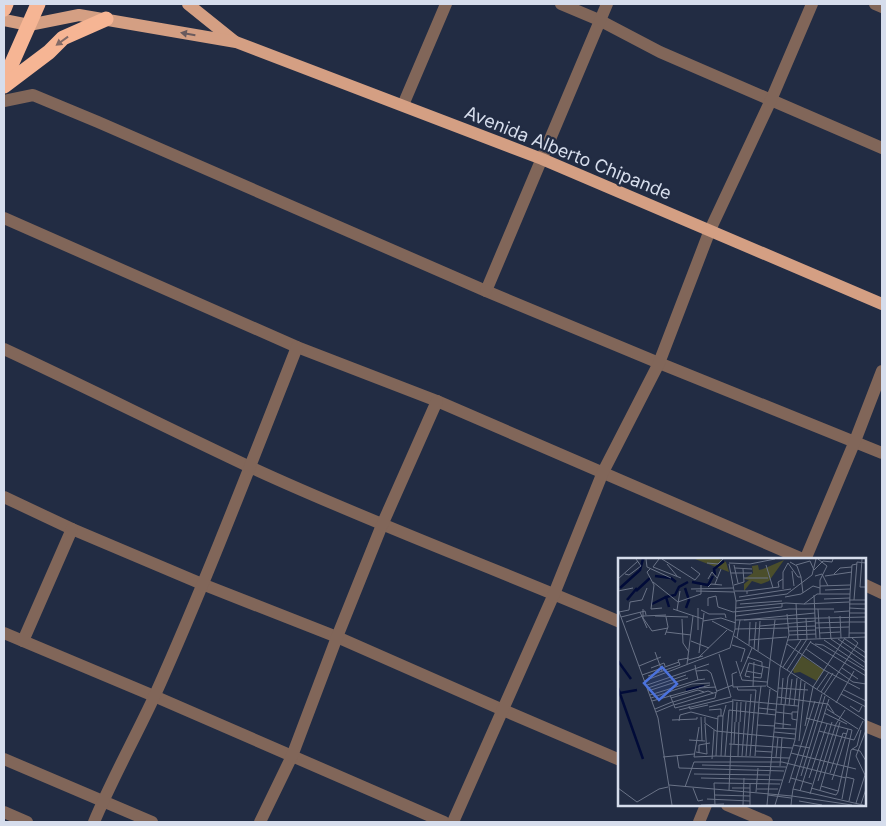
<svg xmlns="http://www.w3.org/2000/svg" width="886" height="826" viewBox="0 0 886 826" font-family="Inter,sans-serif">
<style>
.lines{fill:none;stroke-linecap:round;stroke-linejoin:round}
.minor{stroke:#816659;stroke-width:12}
.major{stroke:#d49f83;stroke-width:12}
.highway{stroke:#f6b594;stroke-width:15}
.oneway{fill:#695a5d}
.oneway2{fill:#816a67}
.labels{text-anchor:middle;stroke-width:4.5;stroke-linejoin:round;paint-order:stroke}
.street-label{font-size:18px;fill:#d6ddec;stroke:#222c43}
.inset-river{fill:none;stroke:#010b38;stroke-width:2.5}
.inset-road{fill:none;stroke:#6a7387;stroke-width:1}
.view{fill:#4b72dd;fill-opacity:0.15;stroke:#4b72dd;stroke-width:2.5}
.inset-edge{fill:none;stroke:#d6ddec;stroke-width:2.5}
</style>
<rect width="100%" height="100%" fill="#222c43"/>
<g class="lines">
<!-- minor -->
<g class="minor">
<path d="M561,4L599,20L660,52L882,148"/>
<path d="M875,4L882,7"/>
<path d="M4,101L33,95L98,122L486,291L659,363L882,453"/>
<path d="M403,105L446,4"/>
<path d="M4,218L297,347L437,401L805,560"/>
<path d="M486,291L607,4"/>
<path d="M4,349C86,387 167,428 250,467C371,523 497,569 620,622"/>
<path d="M4,497L72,529L202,584L337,637L503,710L620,760"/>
<path d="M805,560L855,441L882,371"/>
<path d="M865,585L882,593"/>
<path d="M4,633L154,696L444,822"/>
<path d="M23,641L72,529"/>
<path d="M865,726L882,733"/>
<path d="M4,759L152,822"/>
<path d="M727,805L767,822"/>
<path d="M4,812L27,822"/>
<path d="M94,822C112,779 135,738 155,695C206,581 251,464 297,347"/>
<path d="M260,822L292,756L337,637L382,525L437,401"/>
<path d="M453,822L554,594L603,472L659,363L710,230L771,100L812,4"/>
<path d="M699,822L706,805"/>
</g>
<!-- major -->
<g class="major">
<path d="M188,4L234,41"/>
<path d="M4,20L29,25L79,15L236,42L542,159L882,304"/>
</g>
<!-- highway -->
<g class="highway">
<path d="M4,9L6,4"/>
<path d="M4,81L38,4"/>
<path d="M4,86L49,52L63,38L106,19"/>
</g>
</g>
<!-- one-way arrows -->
<defs><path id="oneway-solid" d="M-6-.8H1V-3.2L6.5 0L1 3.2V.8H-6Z" transform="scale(1.25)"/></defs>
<use class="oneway" href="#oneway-solid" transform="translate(188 34) rotate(-170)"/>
<use class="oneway2" href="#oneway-solid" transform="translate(62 41) rotate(144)"/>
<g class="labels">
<!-- street labels -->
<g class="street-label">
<text transform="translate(568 153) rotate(22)" y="6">Avenida Alberto Chipande</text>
</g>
</g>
<!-- overview -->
<g transform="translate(618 558)">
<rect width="248" height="248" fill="#222c43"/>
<path d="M77,1H101L108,4L111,14ZM166,2L151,23L143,26L134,23L126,33V26L131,22L126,21L135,15L134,8L140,7L141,12L145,11ZM184,98L206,112L199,123L182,114L176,115L175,112Z" fill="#4b4e2b"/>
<path class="inset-river" d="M97,17L96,11L106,3M37,18L53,20L58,24M74,24L90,27L95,18M2,30L22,12L25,1M67,30L71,42L68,50M18,33L32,20M9,42L19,30M34,46L48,39M51,49L48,39L57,37L61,29L70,24M0,103L13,121M0,130L25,201M68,132L86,128M2,135L19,132"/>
<path class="inset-road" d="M28,1L29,9L53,20M41,1L35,9L63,20M44,1L77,22L82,16L73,9M200,1L209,8L202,22V36M244,1L242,29H248M172,4L179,8L183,19M89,5L100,6L105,1M111,5L132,6L157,1M170,5L180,19H183L185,35M49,6L59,18M116,7L120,25M148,7L155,30M178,7L192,3L196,12L205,3L214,4L215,1M117,10L134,11M32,11L29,14L36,27L33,51L44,50M174,13L176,28M113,15H134M7,16L11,17L23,8L18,1M216,16L222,10L234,9M197,18L204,16L210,28M207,18L234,14M126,20H150M0,21L20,3M90,21L94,14L99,20M35,24L60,44L83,36V27M97,26L103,11M116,27L126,24L125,11M202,28L232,27M90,29L93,26L104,27M73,31L115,30M165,31V14L170,5M207,32L232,31M0,33L15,30M78,33L116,34M117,33H129V36M129,33L161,29L160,24L165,21M196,37L198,80M121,39L173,31M167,39L183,36L195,28L202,30M206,41L232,40M231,42H248M236,42L239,4L248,5M118,43L169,36L194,17L198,1M178,45L180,82M122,46L164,43M186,46L231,44M231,46H248M90,48V40L98,38L100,49L115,54L164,49V45M118,50L168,45L186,46L199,36H232L234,7L239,6M231,50L248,51M0,51L40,160L54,247M25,51V60L34,73L50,70M55,51L85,61M200,51L202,81M59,52L62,33M83,52L91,56H107L108,60M1,54L11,52L12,44L24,42L29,30M22,54L29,70M216,54L231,53M231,55H248M37,58L70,59M118,58L171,51H216M211,58L213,81L248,105M222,58L223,80M3,59L27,53L28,57M64,61L65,85L71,94M118,62L248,59M126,62L197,55M157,62L149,128L159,134M85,63L103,60L118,65M94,63L115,74M8,64L25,58L48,57M231,64H248M197,65L231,64M142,68L197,63M171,69L197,68M197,70L231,69M117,71L171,70M80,72V50M171,73L198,72M48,74L73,77M202,75L222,74M231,75H248M47,77L50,69L48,59M171,77L198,76M116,78L248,163M119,80L122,62M231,80L232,36M220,81L248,100M227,81L248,95M131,82L169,79M170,82L248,79M206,82L246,109M73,83L91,90M192,84L248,118M169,86L206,112L242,131M197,86L205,87L248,113M114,87L127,91L123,104M131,87L132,64M136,91L138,64M188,91L235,124L248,126M140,93L142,63M37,94L44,113M81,95L86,55M129,99L144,104V109M80,100L109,72M70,102L85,98M118,103L124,122L149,124M69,106L75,58M21,108L43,99M165,109L183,82M33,110L46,105L47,108M224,110L240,121M169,112L189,81L188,60M206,112L227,80M78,113L80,122L87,121M128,113L144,116M119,114L114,116L115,129L148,128M24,117L61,104M30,118L62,107L60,102L71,100M122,118L134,90M132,119L127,118L131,105L151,110M135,119L143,120L145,109M26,123L112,90L117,71L118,43L111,6M29,127L91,106M119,129L120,132H138L132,198M135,129L136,104M30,130L68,117M81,130L98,129M160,130L190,132M199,131L211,114M226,132L248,143M30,133L70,120M99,133L115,127M203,134L215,115M206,136L240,85L234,80M223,136L248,149M32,137L80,122M52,137L57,150L97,140L98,135M159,139L210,146L216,155M33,140L74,126L92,125M53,140L80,132L86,134M116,142L180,148M34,143L92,127M55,144L90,133L95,135M141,144L143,128M218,145L236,113M163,146L165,120M56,147L99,134L93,115L89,112L78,113L77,107M167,147L170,119L193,83M171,147L174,121M71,148L72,151L90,147M176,148L179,120M232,148L241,154L244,148M91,149L115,143M141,150L158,152M37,151L54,144M209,151L240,171M61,152L113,139L101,96M91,152L103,151V158M38,154L55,147M158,154L174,156M206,155L229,166M149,156L152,131M83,159L84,183M87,159V165L98,173L177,181M188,160L234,172L220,234L218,237L193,230M54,162L79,161V159M179,162L174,161V154H180M61,163L62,157L73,154L100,161M118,164L119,144M122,164L123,144M157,165L173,167M139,167L157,168M187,168L195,129L206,112M156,170L178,171M165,170L166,147M201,173L236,182L245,163M156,174L177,176M71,182L87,183M181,183L187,125M111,186L174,190M116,186L117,164M175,187L192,190M234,191L242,193L248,203M137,193L154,194M78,194L89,196L87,166M81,195V187L92,185M173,195L238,211M59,197L61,210L166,213M98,198L171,200M103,198L105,158L108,147M107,198L111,152L158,157M120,198L121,164M124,198L128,144M128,198L133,136M137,198L141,145M45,199L76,196M76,199L98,198L100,158H105M76,199L81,169M158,199L160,179M94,201L96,172M76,204H164L228,220M84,207L168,209M219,207L230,171M162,208L164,180M212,215L225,175L229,176M76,216L151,217M183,218L207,138M228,219L236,221L231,243M83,220L164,222M173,220L194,226M191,220L209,166M214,222L219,207M200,223L218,166L227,152M171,225L197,143M51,227L174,238L175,231L245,247M203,228L220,233M67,229L76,204M0,230L19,244L41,231L50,229M75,230L80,243L85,242M114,230H132M139,231H160M175,231L204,136M111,232L115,141M202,232L222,164M182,233L211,141M138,234L140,210M192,236L214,164M97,237L132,238M150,237L173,240M89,241L132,243M224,241L233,192L239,188L243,172M181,243L204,247M238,245L247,217L238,198L248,172M243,246L248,231M83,247L106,246M97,247L96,225L162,226M125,247L126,220M132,247V226M149,247L162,110L171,77L169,56M157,247L177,182L183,122M173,247L174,238L234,247"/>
<path class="view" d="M44,109L59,126L41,142L26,125Z"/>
<rect width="248" height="248" class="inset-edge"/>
</g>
<!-- border -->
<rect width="886" height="826" fill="none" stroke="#d6ddec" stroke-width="10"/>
</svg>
